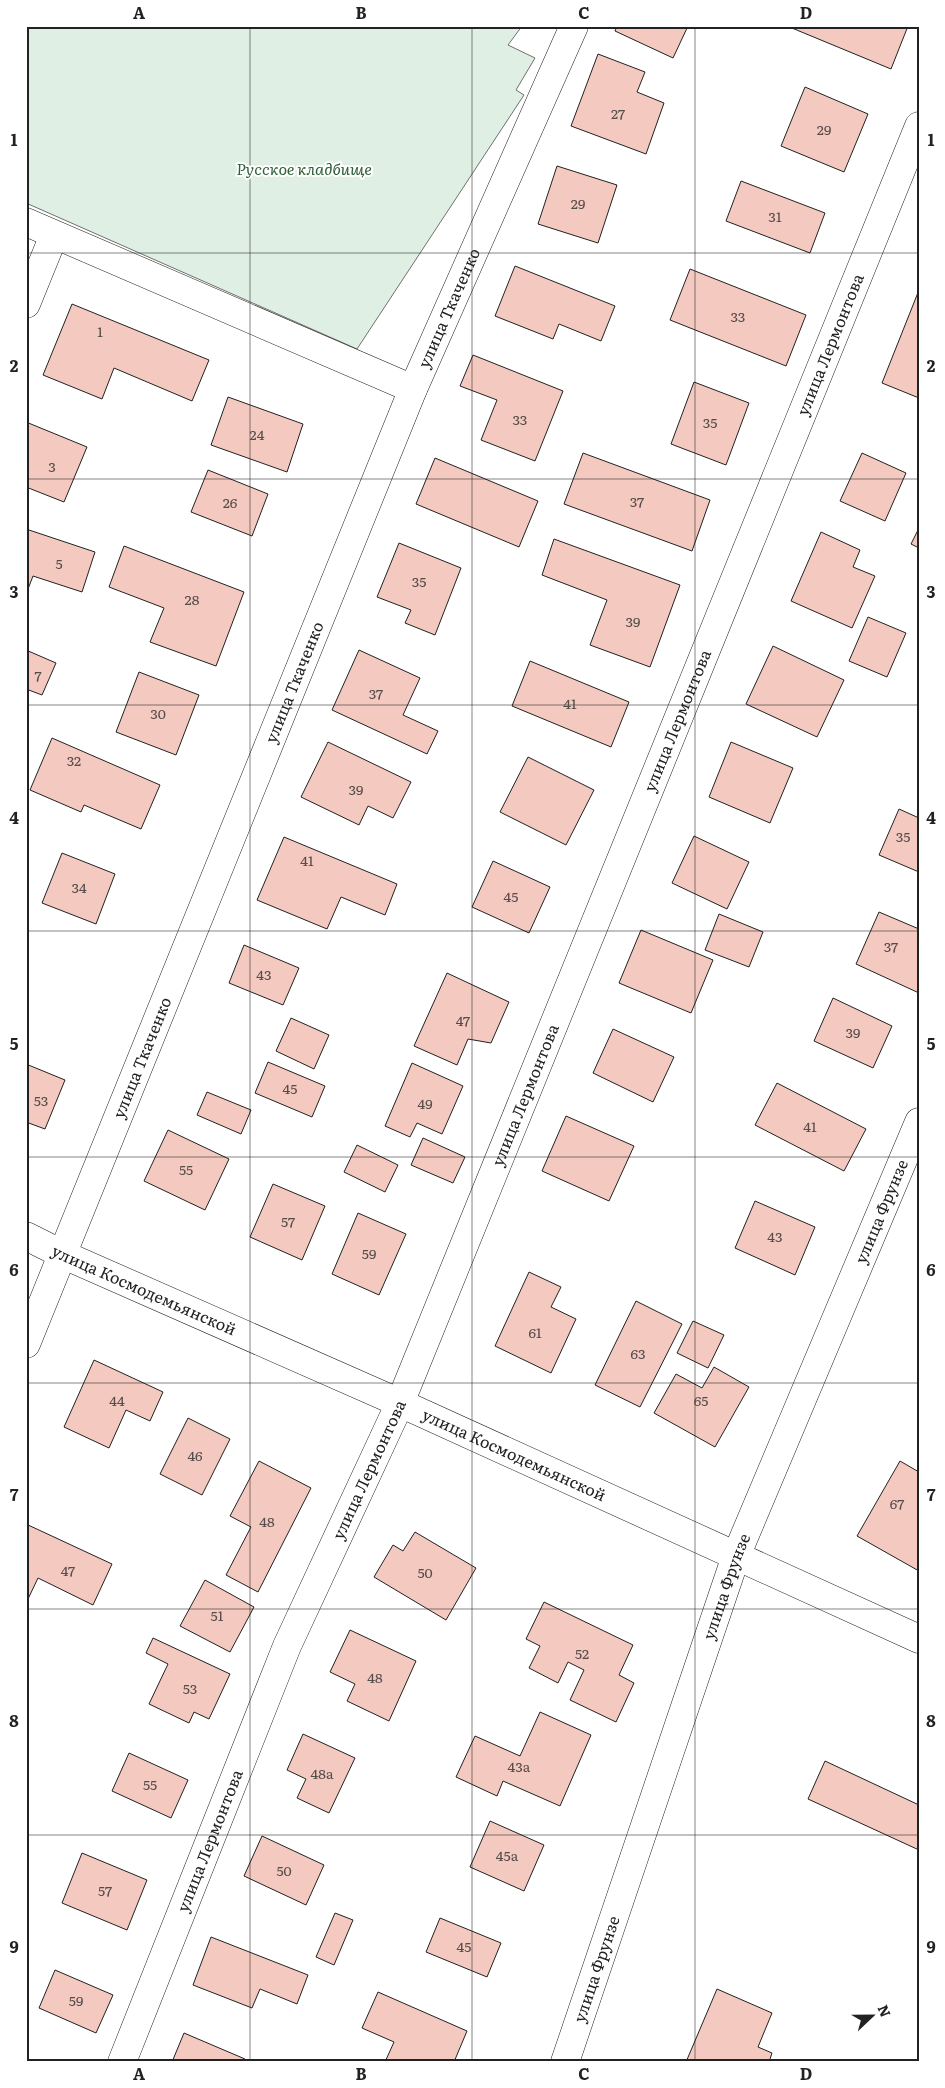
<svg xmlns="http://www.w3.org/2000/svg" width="945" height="2088" viewBox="0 0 945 2088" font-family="Literata,serif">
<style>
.green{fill:#e0efe3;stroke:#6f6f6f}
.building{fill:#f3c9c0;stroke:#222}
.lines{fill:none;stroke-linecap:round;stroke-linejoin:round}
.street-casing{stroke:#222;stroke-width:29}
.street{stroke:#fff;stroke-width:28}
.grid{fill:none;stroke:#222;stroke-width:1;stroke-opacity:0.55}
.labels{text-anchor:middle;stroke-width:4;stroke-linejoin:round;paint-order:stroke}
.number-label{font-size:14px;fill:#564c4a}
.park-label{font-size:16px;font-style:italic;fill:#2f5e38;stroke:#fff}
.street-label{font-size:16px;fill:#222;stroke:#fff}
.neatline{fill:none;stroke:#222;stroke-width:2}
.grid-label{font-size:16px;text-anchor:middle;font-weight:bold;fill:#222}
</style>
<rect width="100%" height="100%" fill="#fff"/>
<!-- green -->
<path class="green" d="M26,26H522L508,45L535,58L516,90L524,95L357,349L26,203Z"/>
<!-- building -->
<g class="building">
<path d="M617,26H688L673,58L615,31Z"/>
<path d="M787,26H908L891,69Z"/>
<path d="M598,54L645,72L637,92L664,103L646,154L571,126Z"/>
<path d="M805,87L868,114L844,172L781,146Z"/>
<path d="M557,166L617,185L598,243L538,224Z"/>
<path d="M741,181L825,213L810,253L726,221Z"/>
<path d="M515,266L615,306L601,341L559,324L553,339L495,316Z"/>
<path d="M690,269L806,315L786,366L670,320Z"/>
<path d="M919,290V398L882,383Z"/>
<path d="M72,304L209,360L192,401L114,368L102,399L43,375Z"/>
<path d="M473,355L563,391L535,461L481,440L497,400L460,386Z"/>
<path d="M694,382L749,403L726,465L671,444Z"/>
<path d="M228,397L303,424L287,472L211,445Z"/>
<path d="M26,422L87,447L64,502L26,487Z"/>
<path d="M583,453L710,500L692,551L564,504Z"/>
<path d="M862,453L906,473L885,521L840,501Z"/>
<path d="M435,458L538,501L519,547L416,504Z"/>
<path d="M208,470L268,494L252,536L191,512Z"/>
<path d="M919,528V548L911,544Z"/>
<path d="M26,529L95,552L82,592L33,576L28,589H26Z"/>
<path d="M821,532L860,550L853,567L875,576L852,628L791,601Z"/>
<path d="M554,539L680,585L650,667L590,645L607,600L542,575Z"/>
<path d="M399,543L461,568L435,635L405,623L411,610L377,597Z"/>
<path d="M124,546L244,592L216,666L150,642L164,608L109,587Z"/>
<path d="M868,617L906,633L887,677L849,661Z"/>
<path d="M773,646L844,680L817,737L746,704Z"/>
<path d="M26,650L56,663L42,695L26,689Z"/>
<path d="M359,650L420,678L403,715L438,731L427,754L332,710Z"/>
<path d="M530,661L629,702L611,747L512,706Z"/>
<path d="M139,672L199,695L176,755L116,732Z"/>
<path d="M52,738L160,785L141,829L84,805L81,812L30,790Z"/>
<path d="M328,742L411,782L393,818L368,806L359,825L301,797Z"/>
<path d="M731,742L793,768L770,823L709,797Z"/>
<path d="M528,757L594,790L566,845L500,812Z"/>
<path d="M899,809L919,818V872L879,855Z"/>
<path d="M694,836L749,862L727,909L672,883Z"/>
<path d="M284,837L397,884L385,915L341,897L327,929L257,900Z"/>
<path d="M62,853L115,874L96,924L42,903Z"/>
<path d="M493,861L550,887L529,933L472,907Z"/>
<path d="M879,912L919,929V993L856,964Z"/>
<path d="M719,914L763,932L749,967L705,950Z"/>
<path d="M641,930L713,960L691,1013L619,983Z"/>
<path d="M244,945L299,968L283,1005L229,983Z"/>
<path d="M447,973L509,1002L491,1043L468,1039L457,1065L414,1046Z"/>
<path d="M833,998L892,1026L873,1068L814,1041Z"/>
<path d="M291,1018L329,1035L314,1069L276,1051Z"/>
<path d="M613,1029L674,1057L653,1102L593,1073Z"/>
<path d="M268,1062L325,1086L312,1117L255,1093Z"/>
<path d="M412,1063L463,1086L442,1134L417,1123L410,1137L385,1126Z"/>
<path d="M26,1064L65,1080L45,1129L26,1122Z"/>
<path d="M777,1083L866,1129L844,1171L755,1125Z"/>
<path d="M207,1092L251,1110L241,1134L197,1115Z"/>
<path d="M566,1116L634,1146L609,1201L542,1171Z"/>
<path d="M168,1130L229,1159L205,1210L144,1181Z"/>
<path d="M423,1138L465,1157L453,1183L411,1165Z"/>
<path d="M357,1145L398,1165L385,1192L344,1172Z"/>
<path d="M273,1184L325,1206L302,1260L250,1237Z"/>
<path d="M755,1201L815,1227L795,1275L735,1248Z"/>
<path d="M358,1213L406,1234L379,1295L332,1274Z"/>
<path d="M529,1272L561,1287L551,1307L576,1319L551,1373L495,1346Z"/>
<path d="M636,1301L682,1324L640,1407L595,1385Z"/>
<path d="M693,1321L724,1335L708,1368L677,1353Z"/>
<path d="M94,1360L163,1392L150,1421L126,1410L109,1448L64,1427Z"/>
<path d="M714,1367L749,1387L715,1447L654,1413L676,1374L702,1388Z"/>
<path d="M188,1418L230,1439L202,1495L160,1474Z"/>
<path d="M259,1461L311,1488L258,1592L226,1575L251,1527L230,1516Z"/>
<path d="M900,1461L919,1472V1571L857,1536Z"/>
<path d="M26,1524L112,1564L93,1605L38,1578L28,1599H26Z"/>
<path d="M415,1532L476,1568L446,1620L374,1577L393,1545L403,1551Z"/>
<path d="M205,1580L254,1607L230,1652L180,1626Z"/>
<path d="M544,1602L633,1645L619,1675L634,1683L616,1722L570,1700L584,1670L568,1662L558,1683L529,1668L540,1646L526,1639Z"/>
<path d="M350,1630L416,1661L389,1721L347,1701L355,1684L330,1672Z"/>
<path d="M153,1638L230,1674L209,1719L194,1712L189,1723L149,1704L168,1664L146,1653Z"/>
<path d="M540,1712L591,1735L560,1806L503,1781L497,1796L456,1777L475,1736L520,1756Z"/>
<path d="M303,1734L355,1758L329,1813L297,1798L306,1779L287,1770Z"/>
<path d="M129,1753L188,1780L171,1818L112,1791Z"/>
<path d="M825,1761L919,1805V1850L808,1799Z"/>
<path d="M490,1821L544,1845L524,1891L470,1867Z"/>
<path d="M262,1836L324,1865L306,1905L244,1876Z"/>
<path d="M82,1853L147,1880L127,1930L62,1903Z"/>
<path d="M335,1913L353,1920L334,1965L316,1957Z"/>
<path d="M440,1918L501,1943L487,1977L426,1952Z"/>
<path d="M211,1937L308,1975L297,2004L260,1989L252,2008L193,1985Z"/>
<path d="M55,1970L113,1995L96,2033L39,2008Z"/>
<path d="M717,1989L772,2013L758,2047L772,2053L769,2062H686Z"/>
<path d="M378,1992L467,2031L454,2062H385L394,2042L362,2028Z"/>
<path d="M184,2033L245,2059L244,2062H172Z"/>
</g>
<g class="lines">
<defs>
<g id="street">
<path d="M26,222L413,389"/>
<path d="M26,304L54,235"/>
<path id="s1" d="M26,1236L64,1255L400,1403L919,1639"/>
<path id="s2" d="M26,1344L413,389L574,26"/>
<path id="s3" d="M122,2062L287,1646L400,1403L919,126"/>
<path id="s4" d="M565,2062L736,1556L919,1122"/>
</g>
</defs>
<!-- street casing -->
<use href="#street" class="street-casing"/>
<!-- street -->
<use href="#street" class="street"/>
</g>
<!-- grid -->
<path class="grid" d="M250,26V2062M472,26V2062M695,26V2062M26,253H919M26,479H919M26,705H919M26,931H919M26,1157H919M26,1383H919M26,1609H919M26,1835H919"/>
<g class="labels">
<!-- number labels -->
<g class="number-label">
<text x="618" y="119">27</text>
<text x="824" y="135">29</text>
<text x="578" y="209">29</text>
<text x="775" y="222">31</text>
<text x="738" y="322">33</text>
<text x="100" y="337">1</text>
<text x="520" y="425">33</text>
<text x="710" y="428">35</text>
<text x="257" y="440">24</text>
<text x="52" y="472">3</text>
<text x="637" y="507">37</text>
<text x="230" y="508">26</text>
<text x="59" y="569">5</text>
<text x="419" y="587">35</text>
<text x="192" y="605">28</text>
<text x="633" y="627">39</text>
<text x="38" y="681">7</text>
<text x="376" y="699">37</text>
<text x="570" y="709">41</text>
<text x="158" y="719">30</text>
<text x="74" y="766">32</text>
<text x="356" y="795">39</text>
<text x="903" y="842">35</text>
<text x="307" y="866">41</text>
<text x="79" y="893">34</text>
<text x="511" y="902">45</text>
<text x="891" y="952">37</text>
<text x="264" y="980">43</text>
<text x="463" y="1026">47</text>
<text x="853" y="1038">39</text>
<text x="290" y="1094">45</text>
<text x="41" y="1106">53</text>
<text x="425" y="1109">49</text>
<text x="810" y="1132">41</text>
<text x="186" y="1175">55</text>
<text x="288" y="1227">57</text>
<text x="775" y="1242">43</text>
<text x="369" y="1259">59</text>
<text x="535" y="1338">61</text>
<text x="638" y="1359">63</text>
<text x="117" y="1406">44</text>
<text x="701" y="1406">65</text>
<text x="195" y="1461">46</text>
<text x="897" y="1509">67</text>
<text x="267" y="1527">48</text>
<text x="68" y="1576">47</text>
<text x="425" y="1578">50</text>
<text x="217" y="1621">51</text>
<text x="582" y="1659">52</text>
<text x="375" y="1683">48</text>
<text x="190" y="1694">53</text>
<text x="519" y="1772">43а</text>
<text x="322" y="1779">48а</text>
<text x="150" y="1790">55</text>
<text x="507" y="1861">45а</text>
<text x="284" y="1876">50</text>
<text x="105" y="1896">57</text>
<text x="464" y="1952">45</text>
<text x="76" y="2006">59</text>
</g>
<!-- park labels -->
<g class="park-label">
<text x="304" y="175">Русское кладбище</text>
</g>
<!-- street labels -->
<g class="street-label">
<text dy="6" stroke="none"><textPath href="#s2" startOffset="1119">улица Ткаченко</textPath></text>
<text dy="6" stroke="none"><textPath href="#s3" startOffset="1858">улица Лермонтова</textPath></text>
<text dy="6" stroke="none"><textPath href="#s2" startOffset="714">улица Ткаченко</textPath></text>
<text dy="6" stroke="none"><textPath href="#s3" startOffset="1452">улица Лермонтова</textPath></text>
<text dy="6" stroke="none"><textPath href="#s2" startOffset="309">улица Ткаченко</textPath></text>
<text dy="6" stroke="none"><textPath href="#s3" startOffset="1048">улица Лермонтова</textPath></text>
<text dy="6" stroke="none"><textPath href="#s4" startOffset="908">улица Фрунзе</textPath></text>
<text dy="6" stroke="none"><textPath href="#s1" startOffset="130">улица Космодемьянской</textPath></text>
<text dy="6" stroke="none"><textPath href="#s1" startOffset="535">улица Космодемьянской</textPath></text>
<text dy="6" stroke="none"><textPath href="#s3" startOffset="642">улица Лермонтова</textPath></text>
<text dy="6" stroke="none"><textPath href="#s4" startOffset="502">улица Фрунзе</textPath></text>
<text dy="6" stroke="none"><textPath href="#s3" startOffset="238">улица Лермонтова</textPath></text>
<text dy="6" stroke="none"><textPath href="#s4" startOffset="98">улица Фрунзе</textPath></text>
</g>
</g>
<!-- border -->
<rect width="945" height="2088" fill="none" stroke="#ffffff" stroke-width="55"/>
<!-- north arrow -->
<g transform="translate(872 2016) rotate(68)" stroke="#ffffff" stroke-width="4" paint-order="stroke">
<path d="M0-4L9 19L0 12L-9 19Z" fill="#222222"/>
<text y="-8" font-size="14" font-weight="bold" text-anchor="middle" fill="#222222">N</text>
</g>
<rect x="28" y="28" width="890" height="2032" class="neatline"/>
<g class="grid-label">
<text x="139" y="19">A</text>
<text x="361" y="19">B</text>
<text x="584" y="19">C</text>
<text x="806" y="19">D</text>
<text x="14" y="146">1</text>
<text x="931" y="146">1</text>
<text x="14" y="372">2</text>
<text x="931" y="372">2</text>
<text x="14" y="598">3</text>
<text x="931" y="598">3</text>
<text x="14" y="824">4</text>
<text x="931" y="824">4</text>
<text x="14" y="1050">5</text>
<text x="931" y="1050">5</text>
<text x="14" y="1276">6</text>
<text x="931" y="1276">6</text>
<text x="14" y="1501">7</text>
<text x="931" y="1501">7</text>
<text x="14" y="1727">8</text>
<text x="931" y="1727">8</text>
<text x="14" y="1953">9</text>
<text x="931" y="1953">9</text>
<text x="139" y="2080">A</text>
<text x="361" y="2080">B</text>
<text x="584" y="2080">C</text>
<text x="806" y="2080">D</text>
</g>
</svg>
